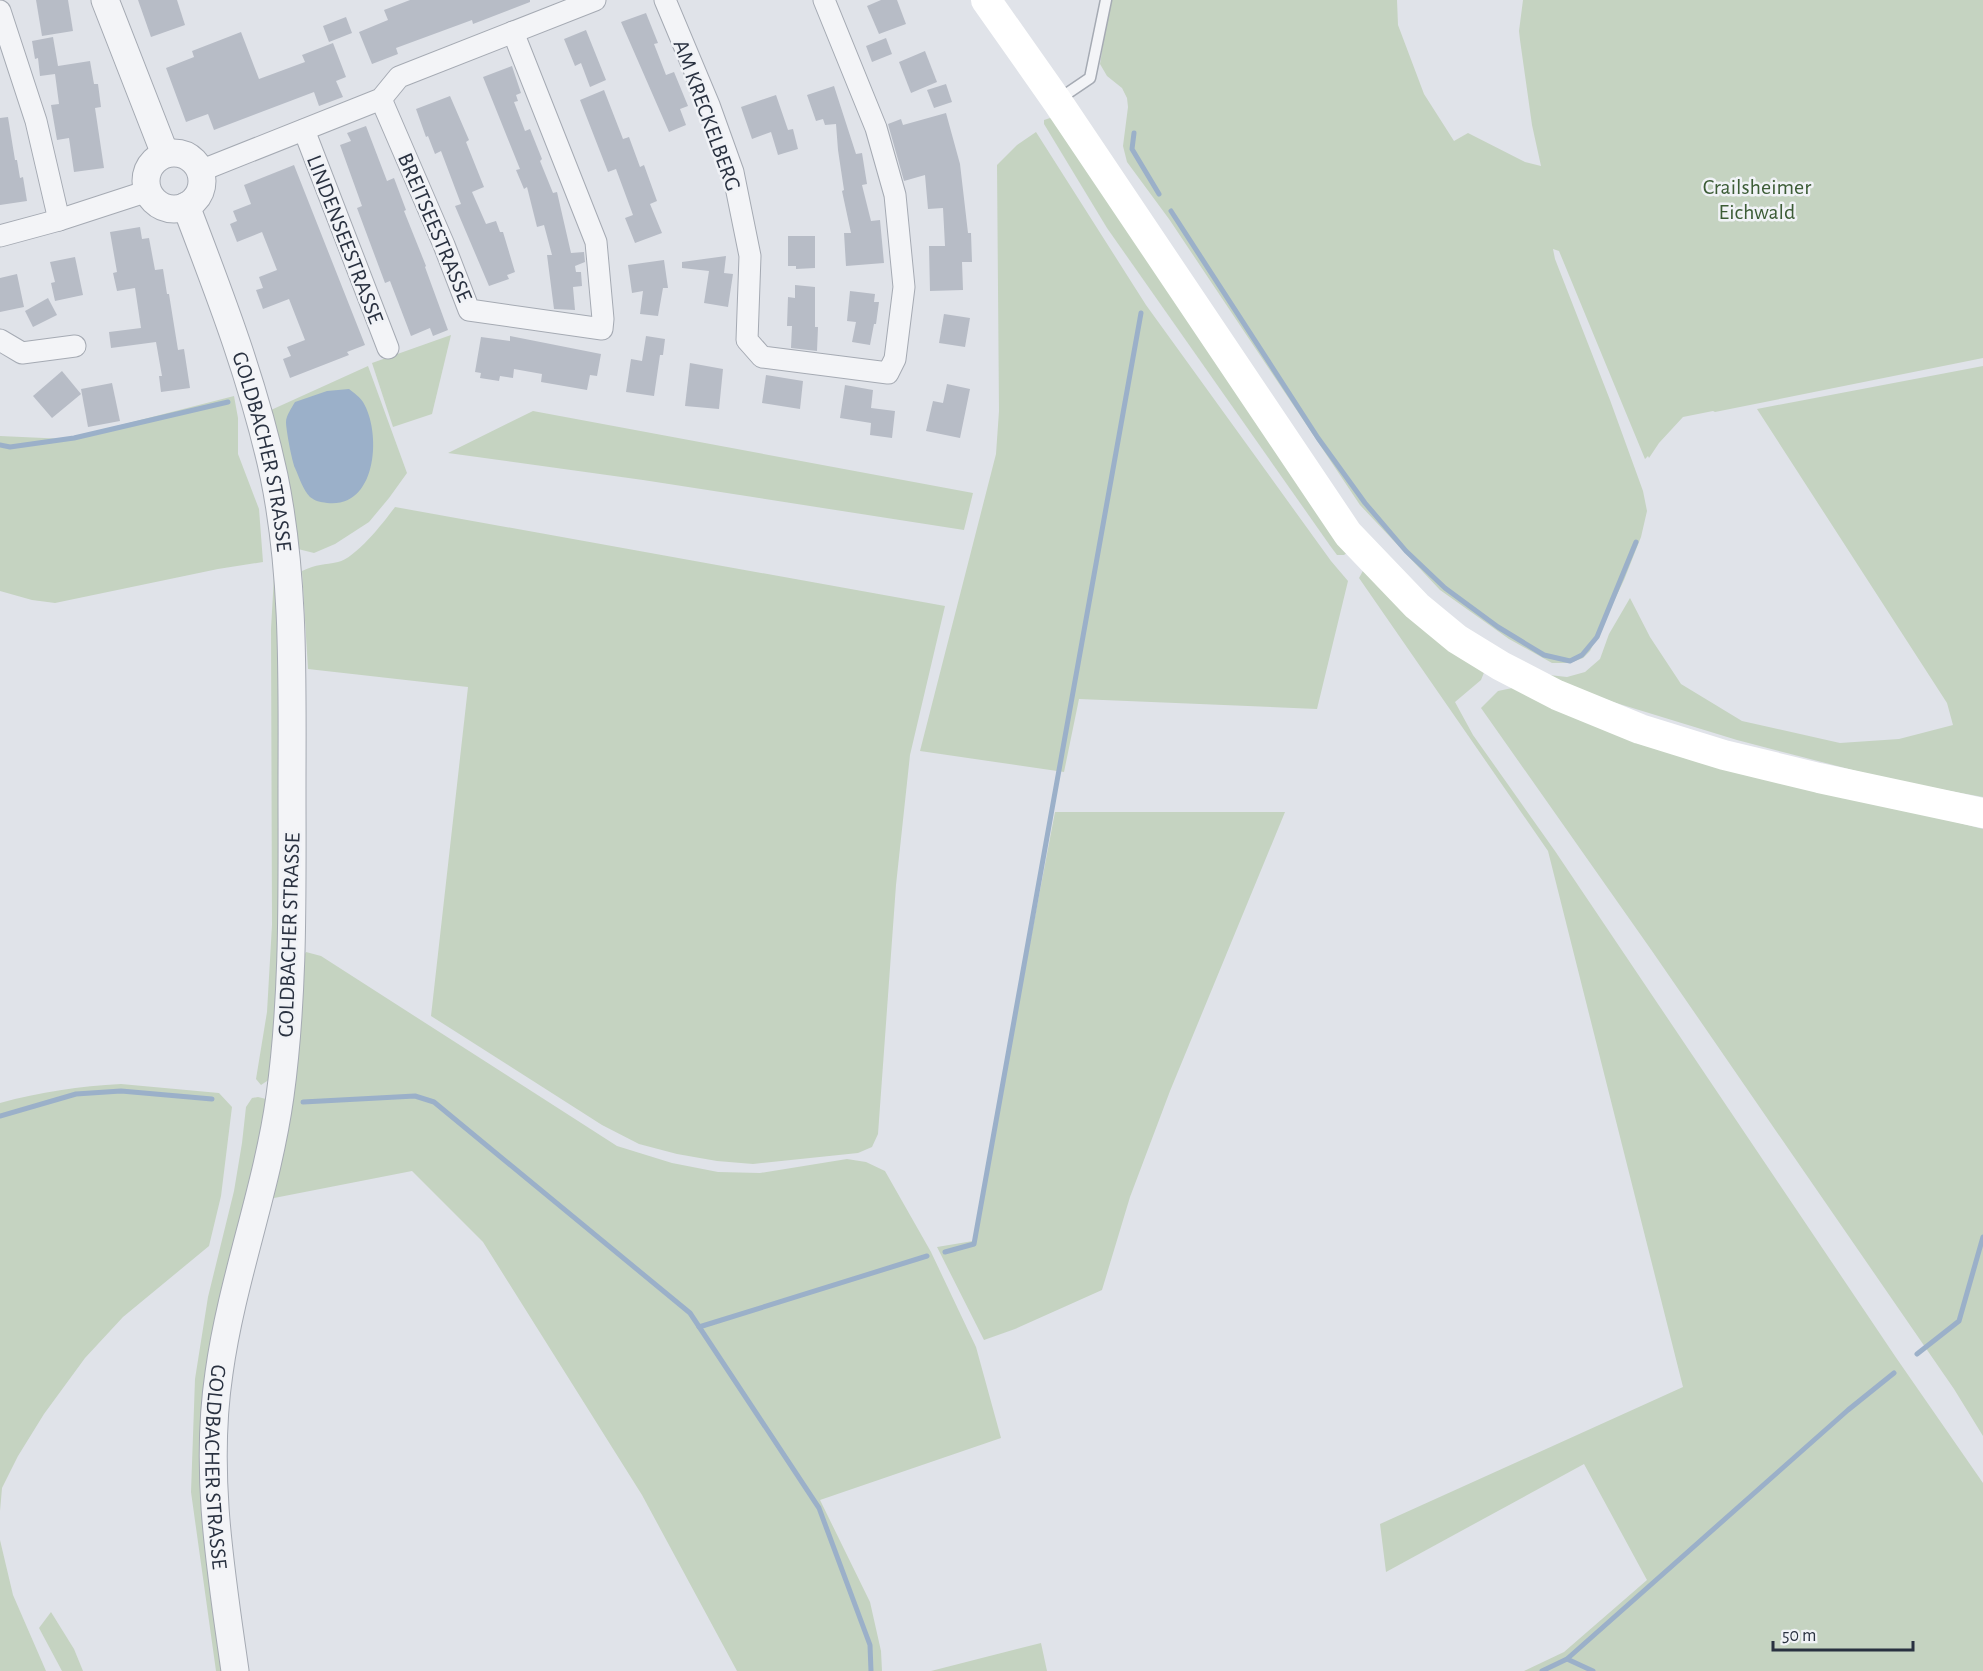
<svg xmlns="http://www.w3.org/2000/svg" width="1983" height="1671" viewBox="0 0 1983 1671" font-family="'Alegreya Sans',sans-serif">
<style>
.green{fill:#c5d3c1}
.water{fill:#9bb0c9}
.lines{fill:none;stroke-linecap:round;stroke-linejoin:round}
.stream{stroke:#9bb0c9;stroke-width:5}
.building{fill:#b7bcc6}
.service-casing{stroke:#a5aab3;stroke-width:13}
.minor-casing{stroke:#a5aab3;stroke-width:23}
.tertiary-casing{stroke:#a5aab3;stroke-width:29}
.service{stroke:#f3f4f7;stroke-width:10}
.minor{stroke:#f3f4f7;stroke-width:21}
.tertiary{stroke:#f3f4f7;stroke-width:27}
.secondary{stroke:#fff;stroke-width:30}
.labels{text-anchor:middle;stroke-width:5;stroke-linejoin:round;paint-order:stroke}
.street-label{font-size:22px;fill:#293140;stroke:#f0f2f6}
.park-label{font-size:22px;fill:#3c5c36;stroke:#f0f2f6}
</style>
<rect width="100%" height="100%" fill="#e0e3e9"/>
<!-- green -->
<g class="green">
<path d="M1110,0H1397L1398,25L1424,94L1454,141L1468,133L1525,162L1541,166L1532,125L1520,40L1519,31L1523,0H1983V358L1715,412L1713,411L1683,417L1659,443L1649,458L1648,456L1645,459L1559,251L1553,249L1555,259L1610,400L1643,491L1647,511L1641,537L1624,580L1590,651L1583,658L1570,663H1552L1509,639L1440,590L1360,505L1169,219L1127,162L1123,146L1128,107L1127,98L1122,88L1107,76L1100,64Z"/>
<path d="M1050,118L1054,120L1348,552L1344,555H1337L1331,547L1107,228L1044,124V120Z"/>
<path d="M1036,132L1146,305L1331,561L1348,581L1317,709L1079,699L1064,772L920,751L996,454L999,411L997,165L1017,145Z"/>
<path d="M451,335L432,414L393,427L372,363Z"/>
<path d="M368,366L407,473L389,498L369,522L335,544L314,553L298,549L290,488L271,410Z"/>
<path d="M1983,366V797L1895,781L1737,740L1613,702L1540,674L1567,677L1585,672L1600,659L1609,634L1630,598L1650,637L1681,684L1742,721L1840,743L1899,739L1953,725L1947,703L1757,409Z"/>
<path d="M234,396L238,418V454L259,509L263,562L218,569L55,603L32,600L0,591V436L66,439Z"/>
<path d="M533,411L973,493L964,530L643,480L448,453Z"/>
<path d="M395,507L945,606L910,755L896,885L878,1134L872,1147L858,1153L753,1164L717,1161L677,1154L639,1144L602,1125L431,1016L468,687L308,669L302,571C317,564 324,565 338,562C356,558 384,522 395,507Z"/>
<path d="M1365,567L1485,670L1481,680L1455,702L1473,735L1555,851L1897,1359L1983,1483V1671H1524L1564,1652L1647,1580L1584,1464L1386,1572L1380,1524L1683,1387L1548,851L1359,578Z"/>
<path d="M274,576L287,744L273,1077L261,1085L256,1079L267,1012L272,925L271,629Z"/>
<path d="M1517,687L1677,751L1983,829V1436L1954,1389L1652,951L1481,708L1498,691Z"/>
<path d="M1055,812H1285L1170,1091L1130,1197L1102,1290L1015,1329L984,1340L937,1247L973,1241Z"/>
<path d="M306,952L321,956L617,1146L672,1163L718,1172L760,1173L847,1159L866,1162L885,1171L931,1252L976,1347L1001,1438L820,1500L870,1602L881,1651L882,1671H737L642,1495L483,1242L412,1171L269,1199L301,961Z"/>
<path d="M121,1084L219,1093L232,1107L221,1196L209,1246L123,1317L85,1358L44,1414L18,1456L2,1488L0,1511V1103C40,1092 80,1086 121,1084Z"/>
<path d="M258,1097L266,1099L268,1109L223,1300L228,1671H216L191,1492L195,1379L208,1297L234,1191L242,1143L246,1107L252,1098Z"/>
<path d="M0,1540L13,1595L46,1671H0Z"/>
<path d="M51,1612L74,1649L83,1671H62L39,1628Z"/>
<path d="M1041,1643L1047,1671H931Z"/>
</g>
<!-- water -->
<path class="water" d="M349,389C354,393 360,397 363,402C382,433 377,509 327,503C320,502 315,501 310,497C303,490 299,477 295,468C292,461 286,430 286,422C286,416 292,407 295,402L327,391Z"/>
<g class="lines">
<!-- stream -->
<g class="stream">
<path d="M1134,133L1132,149L1159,194"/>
<path d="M1171,211L1318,438L1365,503L1406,551L1445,588L1498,627L1544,655L1570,661L1582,655L1597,637L1636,542"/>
<path d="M0,445L10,447L74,438L228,402"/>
<path d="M303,1102L415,1096L434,1102L690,1313L819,1508L870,1645L871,1671"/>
<path d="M0,1116L76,1094L121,1091L212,1099"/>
<path d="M945,1252L974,1244L1141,313"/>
<path d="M699,1327L927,1256"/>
<path d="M1917,1354L1959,1321L1983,1237"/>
<path d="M1567,1659L1593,1671"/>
<path d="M1542,1671L1567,1659L1848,1410L1894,1373"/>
</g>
</g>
<!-- building -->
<g class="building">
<path d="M36,0H68L73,31L42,36Z"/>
<path d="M138,0H177L185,25L151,37Z"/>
<path d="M410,0H530V2L473,24L472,20L396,48L398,54L372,64L359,32L388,20L384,10Z"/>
<path d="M881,0H897L906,24L879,34L867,6Z"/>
<path d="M646,13L658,43L654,44L666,75L674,72L688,106L680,109L686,125L669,132L621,22Z"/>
<path d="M346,17L352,33L329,42L323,26Z"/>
<path d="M586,30L606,80L590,87L581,63L575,66L564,39Z"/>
<path d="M241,32L259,79L305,62L302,55L333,43L346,77L336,81L343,97L319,106L314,92L214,130L208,114L186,122L166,68L194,57L192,51Z"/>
<path d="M53,37L58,66L90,61L94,84H98L101,107L95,108L104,168L74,172L69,138L57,140L51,105L59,104L55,74L40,76L38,58L35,59L32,41Z"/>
<path d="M886,38L892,54L872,62L866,46Z"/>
<path d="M925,51L937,82L911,93L899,62Z"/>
<path d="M512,66L521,93L516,95L518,101L514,102L525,131L530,129L542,159L540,161L553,193L557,192L571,253L584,252L585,262L575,266L576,272H581L582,286L573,287L575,310L554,309L547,255H552L544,225L537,227L527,187L524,189L516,170L520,169L483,77Z"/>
<path d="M946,84L952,102L934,108L927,90Z"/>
<path d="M834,86L856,154L862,153L867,184L862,185L871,221L880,220L884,263L846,266L844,233H851L842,191L844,190L838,150L836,124L825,125L823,119L816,121L807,95Z"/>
<path d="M604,90L623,139L629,137L640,167L644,165L657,201L650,204L662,233L635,243L625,218L633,215L616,169L608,172L580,100Z"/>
<path d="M776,95L788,130L793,129L798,149L778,155L771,132L752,139L741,107Z"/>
<path d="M450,96L469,140L466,142L484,187L472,192L486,224L496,221L500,232H503L515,272L507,275L509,279L489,286L455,206L461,204L441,151L435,154L428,136L426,137L416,109Z"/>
<path d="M946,113L960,164L968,233H971L972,262H962L963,290L930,291L929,246H945L943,208L928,209L925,175L904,181L888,124L901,119L903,125Z"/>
<path d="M8,117L15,160H17L20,178L23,177L27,201L0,205V118Z"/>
<path d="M366,126L387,181L394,178L406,210L404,211L426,266L425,267L448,330L433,336L430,328L411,336L390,281L385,283L357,208L362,206L340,145L351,141L347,133Z"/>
<path d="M294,165L365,345L347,352L349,355L290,378L283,359L291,356L287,347L305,340L289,299L263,309L256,290L263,288L259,277L277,270L262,232L237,242L230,224L237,221L233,211L251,204L244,185Z"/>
<path d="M140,227L142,239L149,238L155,270L163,269L167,294H169L178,350L184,349L190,388L161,392L159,376H162L156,342L111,348L109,332L141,328L135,288L117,291L113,273L117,272L110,232Z"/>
<path d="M788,236H815V268L796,269V266H788Z"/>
<path d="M726,256L724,273L733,274L728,307L704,303L709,271L682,268V262Z"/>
<path d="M75,257L83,295L55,301L51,283L55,282L50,262Z"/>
<path d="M664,260L668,288H663L658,316L640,314L643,291L632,293L628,265Z"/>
<path d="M17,274L24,307L0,312V278Z"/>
<path d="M795,285L815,287V327H818L817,351L791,348L792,326H787L788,297L795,298Z"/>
<path d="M850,291L875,294L874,302H879L876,324H874L870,345L852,342L856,322L847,321Z"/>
<path d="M48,298L57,315L33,327L25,311Z"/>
<path d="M944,314L970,318L965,347L939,343Z"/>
<path d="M510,336L601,354L597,376L590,375L587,390L541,382L542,374L514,369L513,378L500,376L499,381L480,378L481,373L475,372L481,337L510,341Z"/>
<path d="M646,336L665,339L663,355H660L654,396L626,392L631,359L642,361Z"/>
<path d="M690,363L723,369L719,409L685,406Z"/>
<path d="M62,371L81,394L52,418L33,396Z"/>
<path d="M766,375L803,381L800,409L762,403Z"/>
<path d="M112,383L120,421L88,427L81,389Z"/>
<path d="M947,384L970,389L960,438L926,431L933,401L943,403Z"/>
<path d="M845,385L873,390L871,408L895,411L892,438L870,435L871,423L840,418Z"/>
</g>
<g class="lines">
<defs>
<path id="service" d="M1059,99L1090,78L1106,0"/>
<g id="minor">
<path d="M665,0L709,105L733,172L750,256L747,340L762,357L888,373L895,359L904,287L895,195L876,128L824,0"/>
<path d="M0,11L36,121L59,220"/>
<path d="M381,99L444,245L469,310L602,329L603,319L596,242L513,32"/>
<path d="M304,130L388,348"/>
<path d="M200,171L381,99L399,77L595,0"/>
<path d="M0,236L59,220L148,191"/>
<path d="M0,340L22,353L75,346"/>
</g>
<g id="tertiary">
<path d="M105,0L165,154"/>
<circle cx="174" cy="181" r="28"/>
<path id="s1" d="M186,206C220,295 254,383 274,476C295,578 292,685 292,789C292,891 294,994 280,1096C267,1190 232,1279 219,1373C204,1473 221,1572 235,1671"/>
</g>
</defs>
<!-- service casing -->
<use href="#service" class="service-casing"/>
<!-- minor casing -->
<use href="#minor" class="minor-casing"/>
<!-- tertiary casing -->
<use href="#tertiary" class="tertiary-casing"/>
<!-- service -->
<use href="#service" class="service"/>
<!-- minor -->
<use href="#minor" class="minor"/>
<!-- tertiary -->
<use href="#tertiary" class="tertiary"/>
<!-- secondary -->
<path class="secondary" d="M986,0L1057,101L1348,534L1417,606L1457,639L1501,666L1557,695L1640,729L1724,755L1819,778L1983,813"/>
</g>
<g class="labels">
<!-- street labels -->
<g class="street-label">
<text transform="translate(708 115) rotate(70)" y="8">AM KRECKELBERG</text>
<text transform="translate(436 227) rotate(67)" y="8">BREITSEESTRASSE</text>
<text transform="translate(346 239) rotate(69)" y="8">LINDENSEESTRASSE</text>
<text dy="8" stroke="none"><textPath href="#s1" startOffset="258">GOLDBACHER STRASSE</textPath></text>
<text transform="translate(288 935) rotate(-88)" y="8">GOLDBACHER STRASSE</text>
<text dy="8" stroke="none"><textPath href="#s1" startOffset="1284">GOLDBACHER STRASSE</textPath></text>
</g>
<!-- park labels -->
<g class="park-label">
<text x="1757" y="194">Crailsheimer<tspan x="1757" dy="25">Eichwald</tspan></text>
</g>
</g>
<!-- scale -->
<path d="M1773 1641v9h140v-9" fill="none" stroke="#293140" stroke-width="3"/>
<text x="1782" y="1641" font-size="18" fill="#293140" stroke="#f0f2f6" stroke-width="4.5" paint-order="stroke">50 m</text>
</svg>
